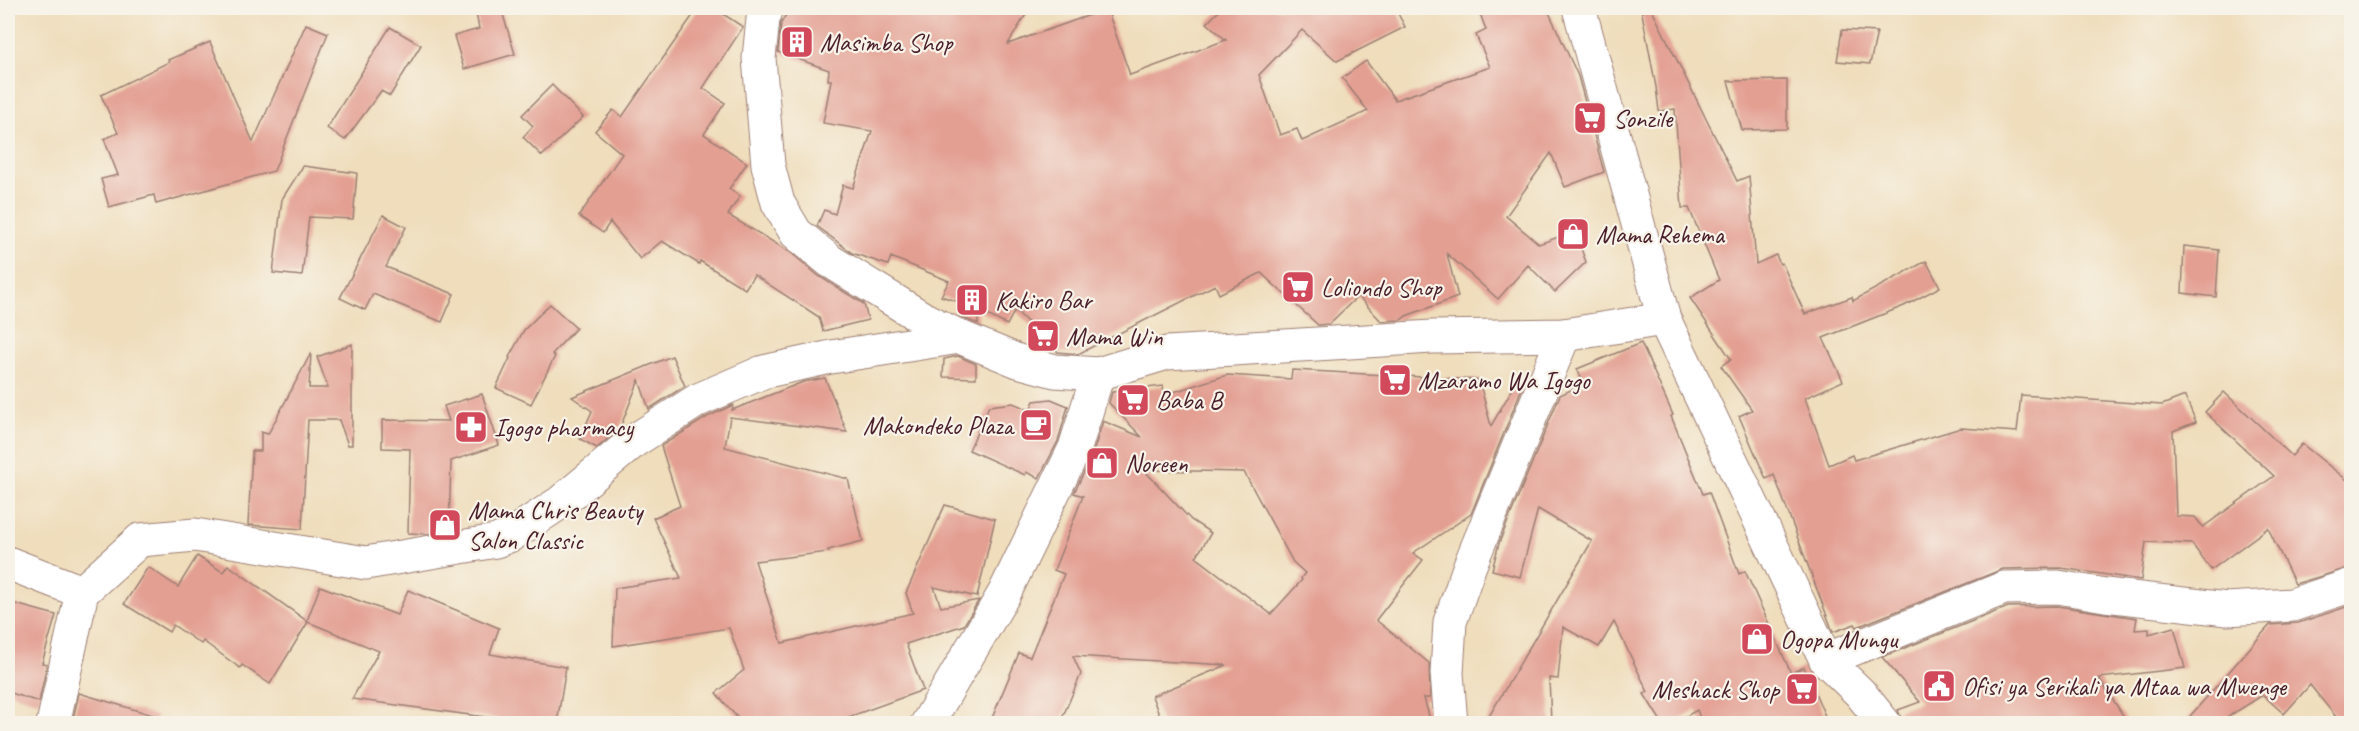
<svg xmlns="http://www.w3.org/2000/svg" width="2359" height="731" viewBox="0 0 2359 731" font-family="Caveat,sans-serif">
<style>
.building{fill:#e39f92;fill-rule:evenodd}
.lines{fill:none;stroke-linecap:round;stroke-linejoin:round}
.minor-casing{stroke:#9c7e73;stroke-width:35}
.minor{stroke:#fff;stroke-width:33}
.labels{text-anchor:middle;stroke-width:4.5;stroke-linejoin:round;paint-order:stroke}
.poi-label{font-size:26px;fill:#4a1f2b;stroke:#f7f3e8;text-anchor:start}
</style>
<rect width="100%" height="100%" fill="#f7f3e8"/>
<filter id="ink" filterUnits="userSpaceOnUse"><feTurbulence type="fractalNoise" baseFrequency=".0167" numOctaves="2"/><feDisplacementMap in="SourceGraphic" scale="12" xChannelSelector="R" yChannelSelector="G"/><feConvolveMatrix kernelMatrix="1 2 1 2 8 2 1 2 1" color-interpolation-filters="sRGB"/></filter>
<filter id="wash" filterUnits="userSpaceOnUse"><feTurbulence type="fractalNoise" baseFrequency=".008" numOctaves="4" result="noise"/><feDisplacementMap in="SourceGraphic" scale="24" xChannelSelector="R" yChannelSelector="G"/><feGaussianBlur stdDeviation="1.35" result="paint"/><feColorMatrix in="noise" values="0 0 0 0 0 0 0 0 0 0 0 0 0 0 0 0 0 1.4 0 .05"/><feComposite in="paint" operator="in"/></filter>
<g filter="url(#wash)">
<rect width="100%" height="100%" fill="#efddbb"/>
<g id="blocks">
<!-- building -->
<g class="building">
<path d="M475,8H501L515,54L464,69L454,36L479,29Z"/>
<path d="M698,8H714L743,27L703,88L725,103L704,134L747,163L729,189L740,196L728,215L790,252L820,277L864,304L868,320L823,331L819,317L754,275L745,289L700,261L699,264L662,241L640,259L610,222L603,233L579,216L622,154L595,131L613,110L622,117Z"/>
<path d="M790,8H1030L1008,44L1107,9L1130,75L1226,40L1207,23L1222,8H1395L1405,27L1337,61L1302,30L1259,75L1280,135L1297,129L1302,141L1368,111L1342,78L1366,61L1395,100L1490,67L1476,35L1486,30L1478,8H1547L1578,76L1604,172L1565,187L1551,153L1506,216L1539,244L1564,235H1576L1586,262L1555,292L1528,265L1498,299L1447,254L1458,297L1406,316L1401,320L1381,321L1358,296L1329,324L1318,325L1261,273L1219,294L1215,285L1078,354L1058,352L1015,310L1007,325L978,310V324L968,320L960,316L965,304L941,296L949,281L891,257L888,265L852,253L817,226L824,210L835,214L843,185L853,188L872,131L823,123L831,80H828L829,70L778,52L781,23Z"/>
<path d="M1641,8H1651L1737,181L1749,176L1756,264L1776,255L1780,264L1782,263L1805,314L1852,297L1853,301L1926,261L1940,287L1904,306L1823,338L1843,381L1805,398L1829,465L1852,455L1854,460L1961,428L2017,432L2021,395L2162,405L2185,396L2196,422L2173,431L2176,516L2195,517L2203,527L2274,476L2205,412L2224,392L2292,456L2302,444L2352,484V567L2295,584L2268,528L2211,570L2192,544L2146,542L2141,580L2061,568L2003,569L1857,627L1855,624L1833,632L1774,475L1766,479L1739,416L1752,410L1721,366L1731,359L1690,298L1719,280L1689,208H1682L1675,109L1659,111L1656,87Z"/>
<path d="M306,24L328,33L274,171L156,204L154,195L109,207L101,179L118,175L104,139L118,133L101,95L169,62L168,60L210,42L253,142Z"/>
<path d="M390,27L421,45L390,96L381,91L345,140L327,128Z"/>
<path d="M1842,30L1877,32L1870,64L1837,61Z"/>
<path d="M1787,80V129L1742,130L1728,81Z"/>
<path d="M552,85L583,117L542,156L523,137L533,126L522,115Z"/>
<path d="M303,166L357,173L353,219L309,217L302,276L273,273L282,199Z"/>
<path d="M383,215L406,227L386,267L454,294L442,322L373,294L365,310L340,298Z"/>
<path d="M2184,246L2219,250L2216,297L2182,293Z"/>
<path d="M550,304L576,328L552,354L555,356L531,404L496,388L510,358L509,357L524,330Z"/>
<path d="M1641,343L1673,415L1671,416L1703,494L1709,492L1739,574L1745,571L1791,673L1804,667L1828,723H1702L1697,710L1674,723H1662L1644,694L1648,692L1614,622L1599,647L1563,627L1558,679L1549,678L1551,722L1485,723L1592,541L1538,509L1520,577L1492,570L1499,543L1560,395L1584,384L1577,369Z"/>
<path d="M352,344V445H348L339,420H308L302,529L248,525L252,451H261V432L268,434L311,353L309,388H328L317,357Z"/>
<path d="M672,356L685,386L649,409L639,380L620,428L597,448L580,439L592,411L572,397Z"/>
<path d="M958,356L976,364V378L943,377L944,359Z"/>
<path d="M1292,370L1479,380L1491,426L1515,384L1522,388L1471,514L1413,553L1423,560L1376,620L1429,663L1430,698H1424L1431,723H1162L1152,696L1227,665L1073,656L1081,674L1060,723H990L1019,653L1030,657L1064,574L1054,570L1083,496L1074,493L1092,456L1103,421L1142,437L1109,403L1112,392L1163,386L1164,395L1227,375L1291,379ZM1144,470L1244,472L1293,562L1305,573L1301,578L1302,580L1271,614L1196,557L1211,533L1191,520Z"/>
<path d="M825,378L847,432L730,417L725,447L848,479L863,541L828,550L829,552L755,561L782,643L913,613L906,593L945,505L995,519L977,597L934,587L941,607L979,600L964,625L906,644L923,690L832,723H742L716,693L744,670L729,628L613,646L615,588L681,578L653,518L680,506L661,446L707,417L733,405L732,410L803,382Z"/>
<path d="M482,394L499,445L451,461L449,530L427,534L408,533L410,449L382,448V420L449,421L444,406Z"/>
<path d="M1051,399L1068,406L1058,441L1039,478L1026,472L1025,475L969,450L989,406L1013,403L1030,410L1034,401Z"/>
<path d="M197,556L223,572L228,565L307,621L320,586L397,615L408,590L499,628L490,654L566,667L557,723H529L352,699L379,651L308,622L270,684L242,665L240,668L203,641L201,644L173,625L169,632L124,604L148,567L178,587Z"/>
<path d="M8,602L56,615L42,663L47,664L39,702L8,692Z"/>
<path d="M2352,605V723H2341L2310,685L2284,714L2263,695L2218,723H2184L2270,625L2298,623Z"/>
<path d="M2057,606L2137,618L2135,630L2149,629V634L2174,627L2185,668L2099,678L2128,723H1903L1898,710L1920,702L1882,657L2008,607Z"/>
<path d="M79,693L156,716L155,723H72Z"/>
</g>
</g>
</g>
<g filter="url(#ink)">
<use href="#blocks" fill-opacity="0" stroke="#9c7e73" stroke-width="1.5"/>
<g class="lines">
<defs>
<g id="minor">
<path d="M767,8L763,19L759,58L768,165L778,203L796,233L830,261L924,319L960,337L1018,361L1055,371L1098,374L1167,353L1432,337L1564,335L1664,319"/>
<path d="M1579,8L1664,319L1826,660L1860,693L1885,724"/>
<path d="M8,563L82,592"/>
<path d="M1826,660L2004,588L2058,587L2105,595L2227,609L2292,605L2352,585"/>
<path d="M53,724L82,592L140,540L195,535L366,563L496,541L511,535L561,502L634,441L698,400L763,372L831,357L960,337"/>
<path d="M927,724L1004,594L1075,448L1098,374"/>
<path d="M1451,724L1447,673L1450,622L1470,565L1564,335"/>
</g>
</defs>
<!-- minor casing -->
<use href="#minor" class="minor-casing"/>
<!-- minor -->
<use href="#minor" class="minor"/>
</g>
</g>
<!-- icons -->
<defs>
<symbol id="building-square" viewBox="-11 -11 22 22"><rect x="-9" y="-9" width="18" height="18" rx="4" fill="#d1495b" stroke="#f7f3e8"/><path d="M-4-6H4V6H1V3H-1V6H-4ZM-2.5-4.3h1.7v1.8h-1.7ZM.8-4.3h1.7v1.8H.8ZM-2.5-1h1.7V.8h-1.7ZM.8-1h1.7V.8H.8Z" fill="#fff"/></symbol>
<symbol id="supermarket-square" viewBox="-11 -11 22 22"><rect x="-9" y="-9" width="18" height="18" rx="4" fill="#d1495b" stroke="#f7f3e8"/><path d="M-6-5.5h2.5l.6 2H6L4.5 2H-2.5L-4.4-4H-6ZM-1.5 3.2a1.3 1.3 0 1 0 .1 0ZM3 3.2a1.3 1.3 0 1 0 .1 0Z" fill="#fff"/></symbol>
<symbol id="shop-square" viewBox="-11 -11 22 22"><rect x="-9" y="-9" width="18" height="18" rx="4" fill="#d1495b" stroke="#f7f3e8"/><path d="M-5-2.5h2.3a2.7 3.5 0 0 1 5.4 0H5L5.5 6h-11ZM-1.5-2.5h3a1.5 2.3 0 0 0-3 0Z" fill="#fff"/></symbol>
<symbol id="cafe-square" viewBox="-11 -11 22 22"><rect x="-9" y="-9" width="18" height="18" rx="4" fill="#d1495b" stroke="#f7f3e8"/><path d="M-5.5-4.5H6V0H3Q3 3.5 0 3.5H-2.5Q-5.5 3.5-5.5 0ZM3-3.2v2h1.7v-2ZM-6 4.5H4V6H-6Z" fill="#fff"/></symbol>
<symbol id="pharmacy-square" viewBox="-11 -11 22 22"><rect x="-9" y="-9" width="18" height="18" rx="4" fill="#d1495b" stroke="#f7f3e8"/><path d="M-2-6h4v4h4v4h-4v4h-4v-4h-4v-4h4Z" fill="#fff"/></symbol>
<symbol id="civic-square" viewBox="-11 -11 22 22"><rect x="-9" y="-9" width="18" height="18" rx="4" fill="#d1495b" stroke="#f7f3e8"/><path d="M-.6-6.5H3V-4.5H.6V-3L4-1V1h2V6H-6V1h2V-1L-.6-3ZM-1.2 2.5V6h2.4V2.5Z" fill="#fff"/></symbol>
</defs>
<g fill-rule="evenodd">
<use href="#building-square" x="778" y="23" width="38" height="38"/>
<use href="#supermarket-square" x="1571" y="99" width="38" height="38"/>
<use href="#shop-square" x="1554" y="215" width="38" height="38"/>
<use href="#supermarket-square" x="1279" y="268" width="38" height="38"/>
<use href="#building-square" x="953" y="281" width="38" height="38"/>
<use href="#supermarket-square" x="1024" y="317" width="38" height="38"/>
<use href="#supermarket-square" x="1376" y="361" width="38" height="38"/>
<use href="#supermarket-square" x="1114" y="381" width="38" height="38"/>
<use href="#cafe-square" x="1017" y="406" width="38" height="38"/>
<use href="#pharmacy-square" x="452" y="408" width="38" height="38"/>
<use href="#shop-square" x="1083" y="444" width="38" height="38"/>
<use href="#shop-square" x="426" y="506" width="38" height="38"/>
<use href="#shop-square" x="1738" y="620" width="38" height="38"/>
<use href="#civic-square" x="1920" y="667" width="38" height="38"/>
<use href="#supermarket-square" x="1783" y="670" width="38" height="38"/>
</g>
<g class="labels">
<!-- poi labels -->
<g class="poi-label">
<text x="820" y="51">Masimba Shop</text>
<text x="1613" y="127">Sonzile</text>
<text x="1596" y="243">Mama Rehema</text>
<text x="1321" y="296">Loliondo Shop</text>
<text x="995" y="309">Kakiro Bar</text>
<text x="1066" y="345">Mama Win</text>
<text x="1418" y="389">Mzaramo Wa Igogo</text>
<text x="1156" y="409">Baba B</text>
<text x="1013" y="434" text-anchor="end">Makondeko Plaza</text>
<text x="494" y="436">Igogo pharmacy</text>
<text x="1125" y="472">Noreen</text>
<text x="468" y="519">Mama Chris Beauty<tspan x="468" dy="30">Salon Classic</tspan></text>
<text x="1780" y="648">Ogopa Mungu</text>
<text x="1962" y="695">Ofisi ya Serikali ya Mtaa wa Mwenge</text>
<text x="1779" y="698" text-anchor="end">Meshack Shop</text>
</g>
</g>
<!-- margin -->
<rect width="2359" height="731" fill="none" stroke="#f7f3e8" stroke-width="30"/>
</svg>
